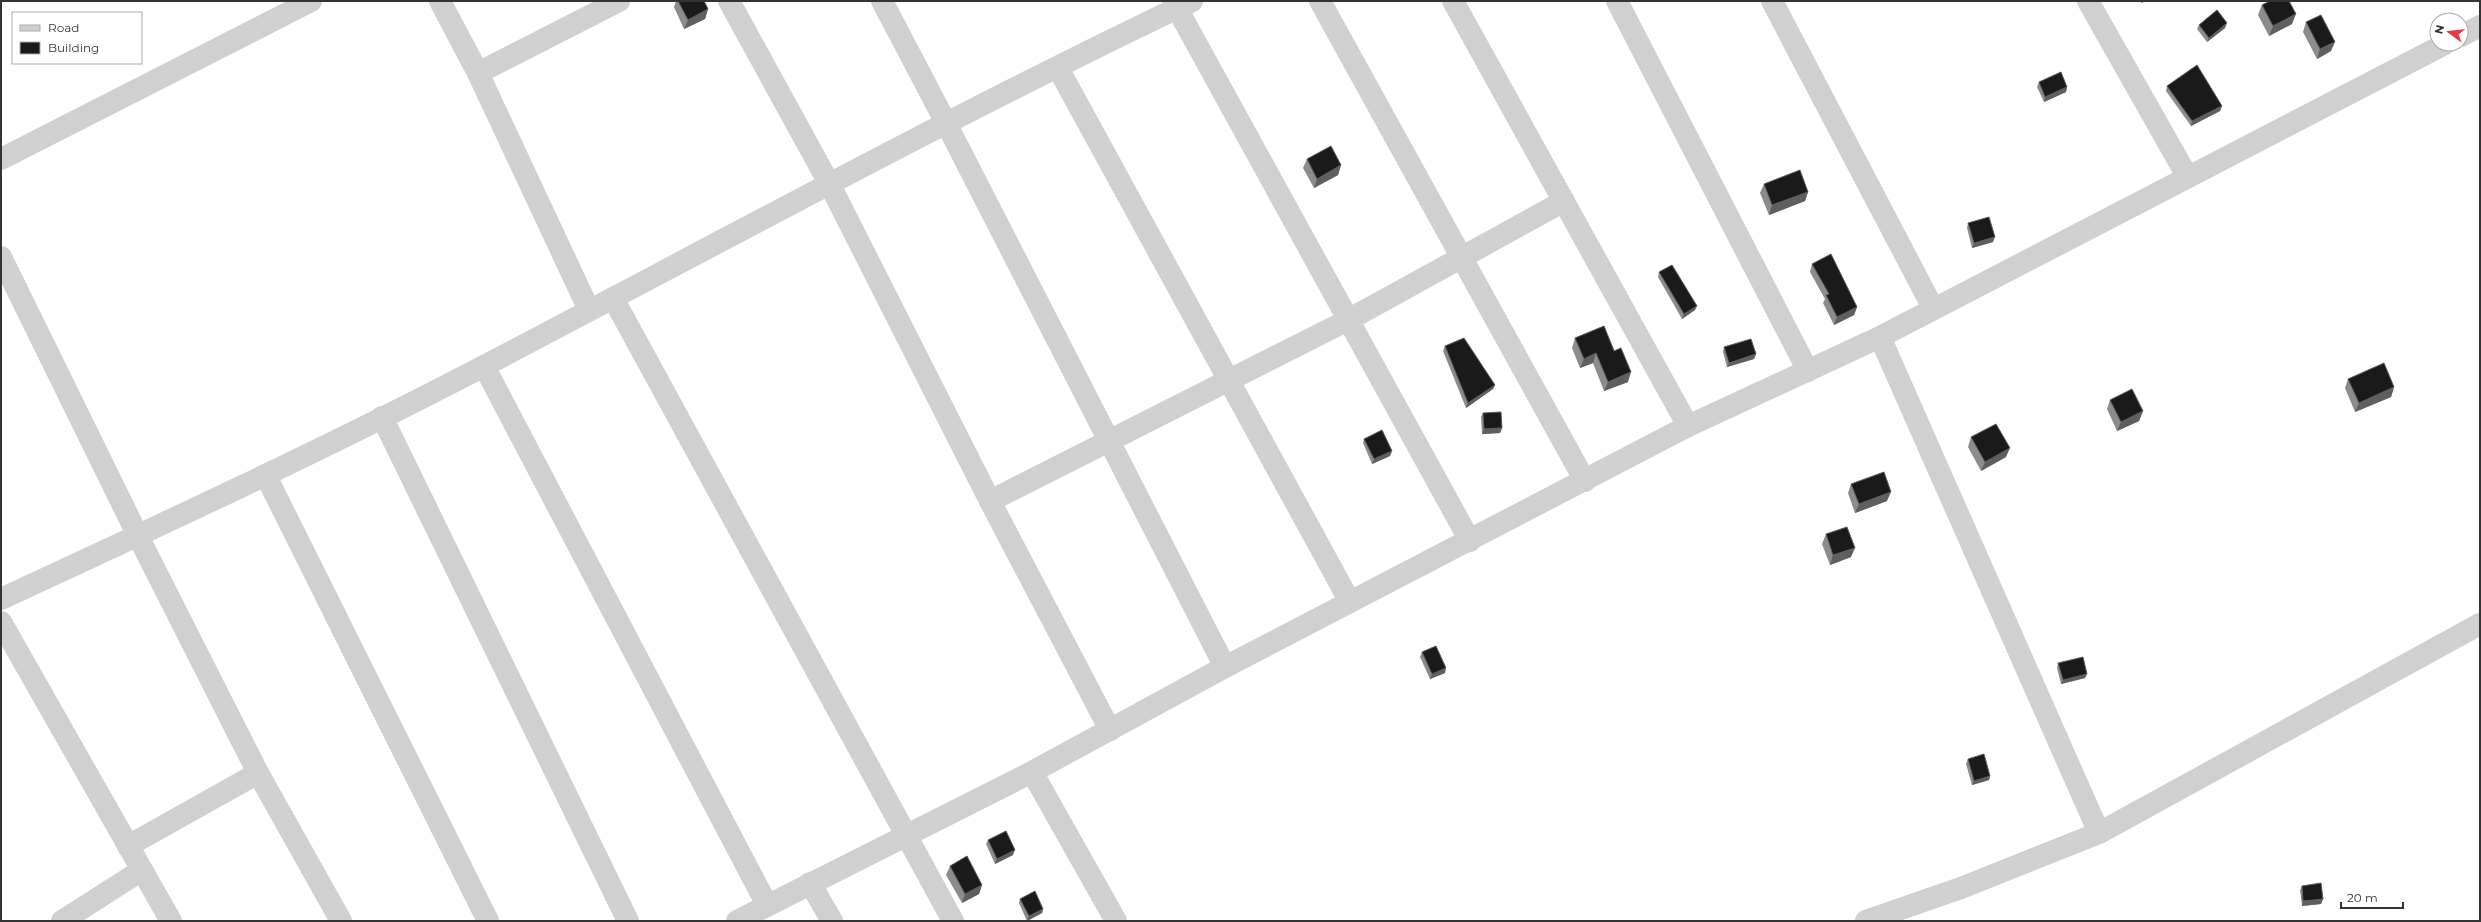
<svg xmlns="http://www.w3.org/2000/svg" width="2481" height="922" viewBox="0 0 2481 922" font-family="Montserrat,sans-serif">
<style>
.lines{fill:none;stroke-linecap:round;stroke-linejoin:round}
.street{stroke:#d0d0d0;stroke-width:22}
.wall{fill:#8c8c8c}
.shaded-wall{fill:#5f5f5f}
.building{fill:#1a1a1a;stroke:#5f5f5f}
</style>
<rect width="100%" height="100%" fill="#fff"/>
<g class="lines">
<!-- street -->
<g class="street">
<path d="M440,1L478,73L589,310"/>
<path d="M729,1L830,185L990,501L1110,730"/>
<path d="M882,1L946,123L1225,667"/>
<path d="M1173,1L1470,541"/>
<path d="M1320,1L1585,481"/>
<path d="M1453,1L1688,426"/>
<path d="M1617,1L1808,371"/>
<path d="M1772,1L1933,308"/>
<path d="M2088,1L2187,176"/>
<path d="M2461,36L2480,26"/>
<path d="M1058,68L1350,602"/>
<path d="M478,73L619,1"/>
<path d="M1,159L311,1"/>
<path d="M1,257L138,536L258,773L341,921"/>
<path d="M613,298L953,921"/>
<path d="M1880,337L2099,833"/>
<path d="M484,366L767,905"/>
<path d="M382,417L628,921"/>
<path d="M266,476L488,921"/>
<path d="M990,501L1348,320L1564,201"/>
<path d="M1,599C163,524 325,449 484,366C719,243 953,115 1192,1"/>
<path d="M1,622L171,921"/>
<path d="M1032,772L1116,921"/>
<path d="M128,846L258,773"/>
<path d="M810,883L832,921"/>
<path d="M62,921L142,870"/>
<path d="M737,921L1032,772L1225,667L1688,426L1880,337L2445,44"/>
<path d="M1866,921L1961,888L2099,833L2480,624"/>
</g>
</g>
<!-- wall -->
<g class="wall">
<path d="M676,1H704L708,9L705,19L684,29L674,7Z"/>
<path d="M2262,5L2292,24L2269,36L2258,15Z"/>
<path d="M2306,22L2331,51L2317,59L2303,32Z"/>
<path d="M2199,25L2225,28L2207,42L2197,29Z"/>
<path d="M2039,82L2067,87L2066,92L2044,102L2037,87Z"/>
<path d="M2167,86L2222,106L2220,111L2191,126L2166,91Z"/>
<path d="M1307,159L1341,165L1338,175L1314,188L1303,168Z"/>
<path d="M1764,184L1808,192L1805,201L1769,215L1760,193Z"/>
<path d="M1968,223L1993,242L1972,248L1967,228Z"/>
<path d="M1812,264L1857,307L1854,315L1834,325L1823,303L1825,299L1810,272Z"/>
<path d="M1659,272L1695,310L1682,319L1658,277Z"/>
<path d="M1604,326L1628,382L1604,391L1593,363L1580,368L1572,348L1575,338Z"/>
<path d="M1445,346L1495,385L1493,389L1466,408L1443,351Z"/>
<path d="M1724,347L1756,354L1754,359L1727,367L1723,352Z"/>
<path d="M2348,379L2394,387L2391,397L2355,412L2345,388Z"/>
<path d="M2110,400L2143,411L2139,421L2117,431L2107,409Z"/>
<path d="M1483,413L1502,428L1500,433L1482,434L1481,417Z"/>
<path d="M1971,437L2006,457L1981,471L1968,447Z"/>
<path d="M1364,439L1392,451L1390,456L1372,464L1363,443Z"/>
<path d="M1851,484L1887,501L1855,513L1848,493Z"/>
<path d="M1826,534L1851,557L1830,565L1822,544Z"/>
<path d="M1422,652L1445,673L1430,679L1420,657Z"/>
<path d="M2058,663L2087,674L2085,678L2061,684L2057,668Z"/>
<path d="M1968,759L1990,776L1989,780L1972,785L1966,764Z"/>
<path d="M988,840L1013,855L995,864L986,844Z"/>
<path d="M950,866L982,885L979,894L962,903L946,875Z"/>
<path d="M2302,886L2323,899L2321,904L2302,906L2300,890Z"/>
<path d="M1020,899L1043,909L1042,913L1027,921L1019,903Z"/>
</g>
<!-- shaded-wall -->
<g class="shaded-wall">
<path d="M2142,1H2147L2141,3Z"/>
<path d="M708,9L705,19L684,29L688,20Z"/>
<path d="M2296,14L2292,24L2269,36L2273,26Z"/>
<path d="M2227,23L2225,28L2207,42L2209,38Z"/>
<path d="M2335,42L2331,51L2317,59L2320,49Z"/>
<path d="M2067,87L2066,92L2044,102L2045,97Z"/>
<path d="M2222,106L2220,111L2191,126L2192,121Z"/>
<path d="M1341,165L1338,175L1314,188L1317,179Z"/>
<path d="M1808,192L1805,201L1769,215L1772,205Z"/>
<path d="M1995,237L1993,242L1972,248L1974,243Z"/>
<path d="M1697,306L1695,310L1682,319L1684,314Z"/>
<path d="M1857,307L1854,315L1834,325L1837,317Z"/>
<path d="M1596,353L1593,363L1580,368L1584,359Z"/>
<path d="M1756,354L1754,359L1727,367L1729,363Z"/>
<path d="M1631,372L1628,382L1604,391L1608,382Z"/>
<path d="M1495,385L1493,389L1466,408L1468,403Z"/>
<path d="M2394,387L2391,397L2355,412L2359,403Z"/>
<path d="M2143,411L2139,421L2117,431L2121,422Z"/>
<path d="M1502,428L1500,433L1482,434L1484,429Z"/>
<path d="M2010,448L2006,457L1981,471L1985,462Z"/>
<path d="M1392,451L1390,456L1372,464L1374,459Z"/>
<path d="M1891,492L1887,501L1855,513L1859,504Z"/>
<path d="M1855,548L1851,557L1830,565L1833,555Z"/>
<path d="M1446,668L1445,673L1430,679L1432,674Z"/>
<path d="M2087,674L2085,678L2061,684L2063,680Z"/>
<path d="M1990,776L1989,780L1972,785L1974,781Z"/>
<path d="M1015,850L1013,855L995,864L997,859Z"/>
<path d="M982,885L979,894L962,903L965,894Z"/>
<path d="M2323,899L2321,904L2302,906L2303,901Z"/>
<path d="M1043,909L1042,913L1027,921L1029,916Z"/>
</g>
<!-- building -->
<g class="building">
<path d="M678,1H704L708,9L688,20Z"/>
<path d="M2270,1H2289L2296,14L2273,26L2262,5Z"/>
<path d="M2217,10L2227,23L2209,38L2199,25Z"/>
<path d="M2321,15L2335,42L2320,49L2306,22Z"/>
<path d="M2197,65L2222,106L2192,121L2167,86Z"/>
<path d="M2061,72L2067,87L2045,97L2039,82Z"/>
<path d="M1331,146L1341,165L1317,179L1307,159Z"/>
<path d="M1800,170L1808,192L1772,205L1764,184Z"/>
<path d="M1989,217L1995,237L1974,243L1968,223Z"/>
<path d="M1831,254L1857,307L1837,317L1826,295L1829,294L1812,264Z"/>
<path d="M1672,265L1697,306L1684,314L1659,272Z"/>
<path d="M1604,326L1614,351L1621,348L1631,372L1608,382L1596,353L1584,359L1575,338Z"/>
<path d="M1464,338L1495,385L1468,403L1445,346Z"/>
<path d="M1751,339L1756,354L1729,363L1724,347Z"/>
<path d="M2384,363L2394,387L2359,403L2348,379Z"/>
<path d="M2132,389L2143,411L2121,422L2110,400Z"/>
<path d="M1501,412L1502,428L1484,429L1483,413Z"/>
<path d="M1996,424L2010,448L1985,462L1971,437Z"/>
<path d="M1382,430L1392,451L1374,459L1364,439Z"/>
<path d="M1884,472L1891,492L1859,504L1851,484Z"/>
<path d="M1847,527L1855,548L1833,555L1826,534Z"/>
<path d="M1436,646L1446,668L1432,674L1422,652Z"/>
<path d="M2083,657L2087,674L2063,680L2058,663Z"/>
<path d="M1984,754L1990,776L1974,781L1968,759Z"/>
<path d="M1006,831L1015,850L997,859L988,840Z"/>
<path d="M967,856L982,885L965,894L950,866Z"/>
<path d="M2321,883L2323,899L2303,901L2302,886Z"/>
<path d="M1035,891L1043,909L1029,916L1020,899Z"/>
</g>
<!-- border -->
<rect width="2481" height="922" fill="none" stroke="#333333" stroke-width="4"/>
<!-- legend -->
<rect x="12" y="12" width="130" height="52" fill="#ffffff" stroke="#adadad"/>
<rect x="20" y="25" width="20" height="6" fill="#d0d0d0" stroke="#adadad"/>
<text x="48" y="32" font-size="12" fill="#333333">Road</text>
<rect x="20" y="42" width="20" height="12" fill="#1a1a1a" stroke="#adadad"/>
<text x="48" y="52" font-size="12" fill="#333333">Building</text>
<!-- north arrow -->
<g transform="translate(2449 32) rotate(285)"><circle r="19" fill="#ffffff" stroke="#adadad"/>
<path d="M0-3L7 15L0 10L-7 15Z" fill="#e63946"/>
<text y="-6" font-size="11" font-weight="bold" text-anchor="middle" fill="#333333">N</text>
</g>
<!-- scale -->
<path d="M2341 902v6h62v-6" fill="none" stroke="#333333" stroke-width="2"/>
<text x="2347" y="902" font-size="12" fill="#333333" stroke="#ffffff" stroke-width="3" paint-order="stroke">20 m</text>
</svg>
